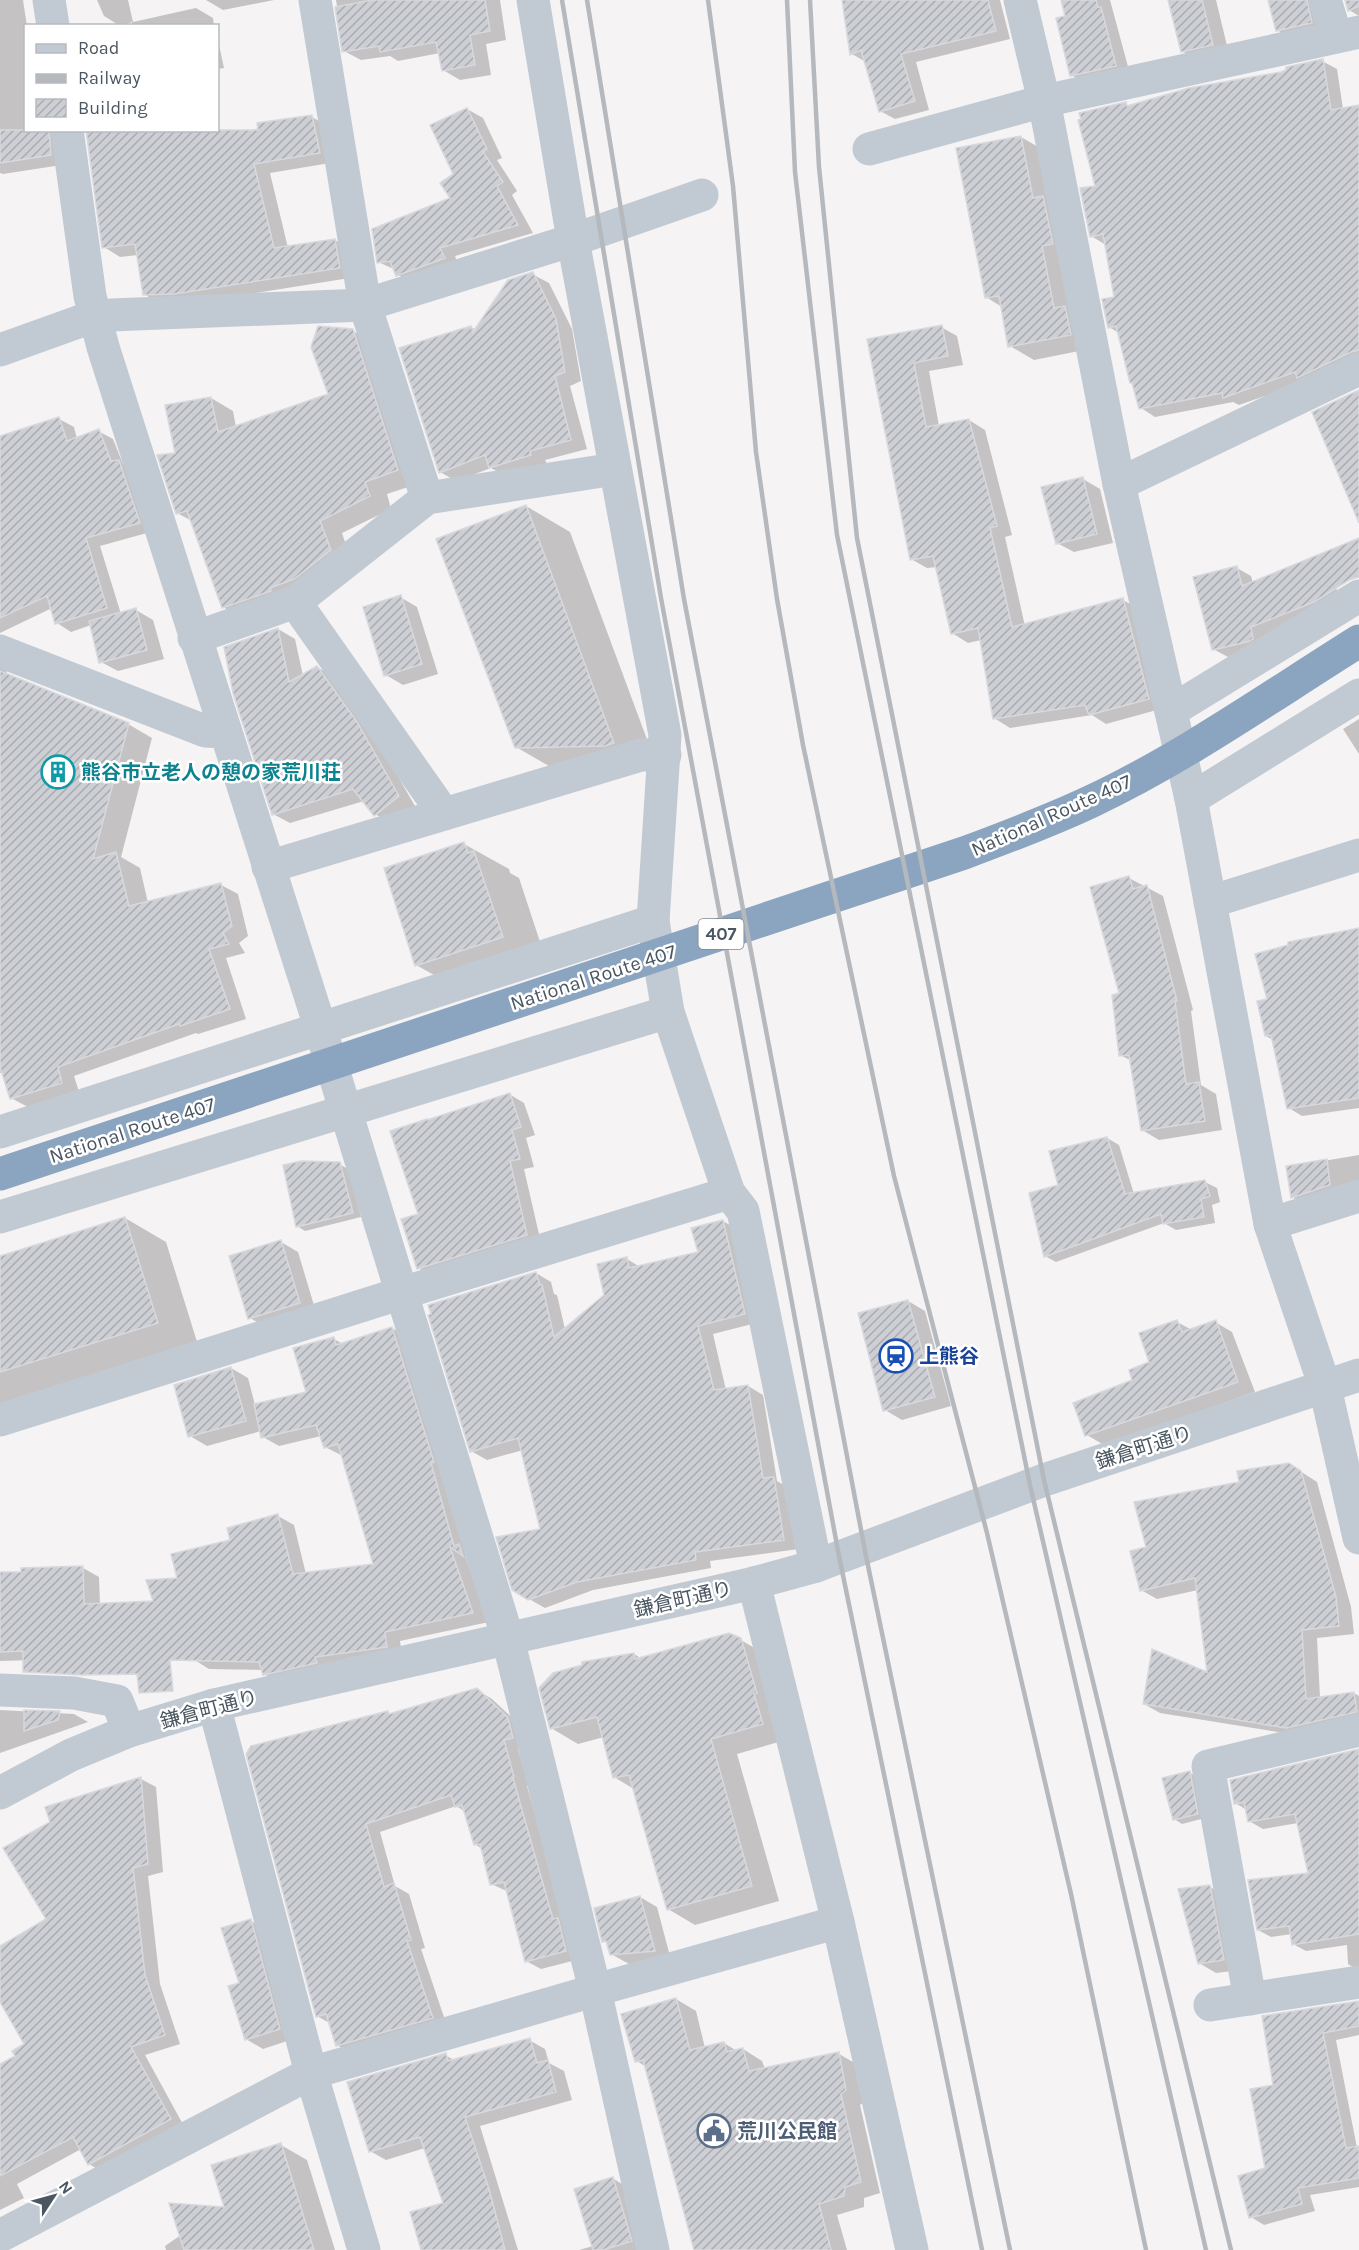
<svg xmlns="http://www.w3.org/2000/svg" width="1359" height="2250" viewBox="0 0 1359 2250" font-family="Karla,'Noto Sans JP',sans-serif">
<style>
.shadow{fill:#0003}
.building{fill:url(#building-hatch);stroke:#d7d9de;stroke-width:1.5}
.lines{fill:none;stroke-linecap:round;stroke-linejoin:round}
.minor{stroke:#c1cad2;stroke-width:33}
.highway{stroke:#8ba5c1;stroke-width:33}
.rail{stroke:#b5b8bd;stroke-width:4.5}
.labels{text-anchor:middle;stroke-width:5;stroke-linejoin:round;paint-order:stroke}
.shield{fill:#fff;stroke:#808990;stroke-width:1.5}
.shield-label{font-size:18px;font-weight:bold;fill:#4a5661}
.culture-label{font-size:20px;font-weight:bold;fill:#0d838f;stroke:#fff;text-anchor:start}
.street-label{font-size:20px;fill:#4a5661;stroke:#fff}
.transit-label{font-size:20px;font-weight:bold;fill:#164399;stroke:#fff;text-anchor:start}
.service-label{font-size:20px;font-weight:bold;fill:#4e5e75;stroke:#fff;text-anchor:start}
</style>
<defs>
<pattern id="building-hatch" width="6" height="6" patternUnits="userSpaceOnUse" patternTransform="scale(1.5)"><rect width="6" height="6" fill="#cdcfd5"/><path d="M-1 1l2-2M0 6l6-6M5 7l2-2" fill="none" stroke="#a8abb0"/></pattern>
</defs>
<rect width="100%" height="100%" fill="#f5f3f3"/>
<!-- shadow -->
<g class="shadow">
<path d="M0,0H23L27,26L26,130H68V164L3,174L0,173Z"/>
<path d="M97,0H128L133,22L196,8L213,18L214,26H133L132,22L120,26L104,16Z"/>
<path d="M206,0H274L223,10Z"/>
<path d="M336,0H500L506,40L486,44L491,75L460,80L443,70L440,53L398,61L390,56L361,60L344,51Z"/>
<path d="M843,0H1000L1010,39L916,62L929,110L895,119L880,111L866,62L852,54Z"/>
<path d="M1063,0H1110L1130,74L1085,83L1071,75L1067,17Z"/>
<path d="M1170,0H1216L1229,54L1199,61L1182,51Z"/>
<path d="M1269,0H1322L1325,30L1291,38L1277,30Z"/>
<path d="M1345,0H1359V16L1349,10Z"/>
<path d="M218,40L224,68L218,69Z"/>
<path d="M1322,61L1337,69L1343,109H1359V363L1239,405L1233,402L1155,417L1141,408L1119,333L1109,327L1115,298L1106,245L1091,236L1097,187L1126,104L1130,107L1282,73Z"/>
<path d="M467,109L483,118L502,158L497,160L517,191L512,195L533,233L455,256L459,267L413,283L398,275L396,270L378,262L452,199Z"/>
<path d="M312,117L329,127L336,162L270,173L288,248L335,240L352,250L356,277L192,303L161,304L144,294L138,255L120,257L104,247L161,159L259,128Z"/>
<path d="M1021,137L1045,151L1094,348L1034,360L1010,346L1002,307L986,297Z"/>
<path d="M532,274L549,283L572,329L581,381L570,386L587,449L545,460L547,464L507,477L491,468L456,481L440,472L471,327L476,330Z"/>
<path d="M941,327L957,336L963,365L929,371L939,426L969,420L985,430L1012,535L1005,537L1025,626L1123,600L1139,609L1164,708L1106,724L1092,715L1010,728L994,718L981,640L968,643L952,633L937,567L927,568L911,559L869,341Z"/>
<path d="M353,331L375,344L420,483L387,494L391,509L342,533L352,563L245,620L223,607L192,521L177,513V454L211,398L233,411L236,427L330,395Z"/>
<path d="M59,419L74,427L77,439L98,431L113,439L123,464L134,470L154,531L100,546L121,614L136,610L153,620L164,659L118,671L101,662L91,625L71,632L57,623L52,608L0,633V437Z"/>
<path d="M1083,479L1100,489L1113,543L1074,552L1057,543Z"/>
<path d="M526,506L570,532L658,769L561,773L516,747Z"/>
<path d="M1327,567L1342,602L1228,657L1213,649L1237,568L1251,576L1253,583Z"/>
<path d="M400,597L417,607L438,674L403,685L386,675Z"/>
<path d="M278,629L295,639L303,676L317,667L334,677L373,733L415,806L392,824L375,814L364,801L290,823L273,814Z"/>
<path d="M0,665L5,668L8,676L128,724L152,738L121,857L140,868L148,903L0,933Z"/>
<path d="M1359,719V754L1343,729Z"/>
<path d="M464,844L509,869L510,873L519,878L547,963L461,990L416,965Z"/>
<path d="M1129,878L1163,896L1193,1010L1191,1011L1201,1085L1216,1094L1222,1130L1159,1140L1142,1130L1132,1061L1120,1055V994Z"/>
<path d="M221,885L238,894L248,936L239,943L245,953L226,958L246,1019L198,1034L196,1033L74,1076L79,1092L28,1107L11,1098L3,1072L0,1073V974Z"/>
<path d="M1359,929V1108L1302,1116L1289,1108L1273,1040L1266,1036L1268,1000Z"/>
<path d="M509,1094L524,1103L535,1135L526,1138L534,1167L524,1169L541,1243L433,1276L418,1268L420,1215Z"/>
<path d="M1107,1138L1119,1145L1134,1194L1205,1182L1217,1188L1220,1202L1212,1205L1215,1223L1176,1230L1164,1223L1056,1262L1045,1256L1059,1186Z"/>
<path d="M1359,1155V1194L1312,1209L1292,1197L1288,1167Z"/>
<path d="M339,1164L348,1169L361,1217L305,1231L297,1226Z"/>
<path d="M125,1218L166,1242L198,1345L0,1408V1258Z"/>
<path d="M723,1221L738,1230L760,1322L713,1334L726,1390L748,1386L763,1395L777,1481L789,1488L799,1549L710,1561L711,1568L593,1590L545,1608L529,1599L542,1530L523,1450L487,1460L471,1451L536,1273L551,1282L554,1294L557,1295L565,1329L606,1296L627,1259L640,1267L700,1253Z"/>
<path d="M281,1242L298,1252L316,1312L267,1328L250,1318Z"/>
<path d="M908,1301L925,1311L951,1406L902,1420L885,1410Z"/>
<path d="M1177,1322L1192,1330L1215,1322L1232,1332L1255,1392L1104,1445L1087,1435L1151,1363Z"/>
<path d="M392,1328L408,1338L478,1563L465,1556L489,1622L400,1641L402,1655L281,1683L264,1674L263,1670L209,1669L193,1659L192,1655L0,1661V1574L83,1568L99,1577L100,1605L155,1603L178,1579L232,1541L278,1516L294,1525L306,1574L374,1565L343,1456L325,1447L321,1436L279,1446L263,1437L261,1431L207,1446L190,1436L231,1368L248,1378L255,1405L308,1393L334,1339L343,1344Z"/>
<path d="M1289,1464L1317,1482L1351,1607L1354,1634L1317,1638L1320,1698L1354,1693L1359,1696V1723L1303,1736L1160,1713L1144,1704L1209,1675L1198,1590L1157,1599L1141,1590L1147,1548L1241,1483Z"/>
<path d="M741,1640L768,1656L789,1739L737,1754L779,1901L695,1925L668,1909L634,1789L614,1777L604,1737L578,1744L551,1728L634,1654L642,1659Z"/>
<path d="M477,1690L492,1699L523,1728L527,1746L518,1749L529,1786H527L566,1925L580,1959L541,1969L526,1961L509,1892L491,1884L482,1849L475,1844L466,1812L456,1806L380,1832L395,1886L409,1894L425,1948L421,1949L447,2026L352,2054L337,2045L331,2024L317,2016L388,1713L392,1715Z"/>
<path d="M0,1710L74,1714L88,1722L0,1753Z"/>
<path d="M1359,1751V1971L1348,1964L1347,1945L1306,1951L1293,1944L1292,1934L1271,1937L1258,1930L1309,1874L1298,1823L1263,1829L1249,1821L1247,1810L1235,1803Z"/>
<path d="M1190,1773L1198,1777L1205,1818L1182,1824L1174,1819Z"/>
<path d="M141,1779L156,1787L163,1872L148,1876L160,1984L180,2044L145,2055L185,2128L104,2173L89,2164L81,2149L17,2184L24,2198L0,2210V2066L17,2057L26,2045L0,2002V1948L48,1920Z"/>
<path d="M1210,1887L1227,1897L1240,1970L1216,1973L1199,1963Z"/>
<path d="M640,1897L657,1907L671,1960L629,1964L611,1954L609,1944L604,1941Z"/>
<path d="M251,1921L268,1931L296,2038L263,2049L246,2039L241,1984Z"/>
<path d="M676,1999L696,2011L705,2048L724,2043L737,2051L743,2049L762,2061L765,2069L839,2054L858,2065L865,2101L860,2105L880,2193L864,2198V2207L837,2215L847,2250H696L646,2067L637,2061Z"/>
<path d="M1359,2002V2035L1336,2040L1357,2148H1359V2187L1310,2195L1315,2211L1264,2225L1251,2217L1267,2169L1275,2086L1264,2017Z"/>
<path d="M529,2040L545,2049L549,2063L564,2071L572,2100L480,2126L518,2250H422L445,2204L425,2148L386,2160L370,2151L445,2055L456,2061Z"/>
<path d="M281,2145L307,2160L335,2250H166L165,2246L181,2235L226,2209Z"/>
<path d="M612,2178L629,2188L644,2250H579L593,2246Z"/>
</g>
<!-- building -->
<g class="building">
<path d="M372,0H485L490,31L470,35L475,65L442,71L436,42L380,52L379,46L342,52L335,7Z"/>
<path d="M842,0H988L996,31L901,54L915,101L879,112L861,50L850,55Z"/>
<path d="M1061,0H1096L1098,7H1101L1116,66L1070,76L1056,18L1065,16Z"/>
<path d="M1168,0H1202L1213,45L1181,52Z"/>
<path d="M1268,0H1307L1312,23L1276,31Z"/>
<path d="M1345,0H1359V6L1348,11Z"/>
<path d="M1323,59L1331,110L1359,105V350L1351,352L1297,378L1295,372L1223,398L1222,393L1139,409L1132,383H1130L1116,326L1108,328L1102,299L1114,297L1103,234L1090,237L1080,188L1095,186L1078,120L1081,119L1079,113L1126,102L1127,106L1189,88L1281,72L1286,70V67Z"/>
<path d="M467,108L487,149L483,152L503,182L497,186L518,225L440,248L445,258L396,276L390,261L377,263L372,229L450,198L440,183L453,174L430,125Z"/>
<path d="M312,115L320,153L254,164L274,248L335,239L340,268L174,294L143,295L135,244L102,248L86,130H258L257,123Z"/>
<path d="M0,130H49L51,155L0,163Z"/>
<path d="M1021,136L1033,198L1043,196L1053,244L1042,246L1054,308L1065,306L1071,335L1008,347L999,296L985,298L956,148Z"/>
<path d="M533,272L556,319L565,372L555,376L571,440L530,451L531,455L489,468L485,455L439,473L399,348L471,326L473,332L508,280Z"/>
<path d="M942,325L948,356L914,363L926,427L969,419L997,526L990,528L1012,627L1123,598L1149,699L1089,715L1085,705L993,719L978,628L951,634L933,556L910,560L867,339Z"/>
<path d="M318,326L353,329L398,470L365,482L370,496L320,521L331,550L294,579L270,588L271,591L222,608L187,511L176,514L157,455L175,453L165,405L211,397L218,432L328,394L311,347Z"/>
<path d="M1359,390V523L1312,412Z"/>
<path d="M59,417L67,441L99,429L111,461L119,460L140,523L86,538L107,608L55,624L47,596L0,618V436Z"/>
<path d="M1083,477L1097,534L1056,544L1041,487Z"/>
<path d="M526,505L614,743L605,746L515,748L436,539Z"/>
<path d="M1359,538V577L1349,580L1314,602L1251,627L1253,639L1247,642L1212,650L1193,577L1237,566L1242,586Z"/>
<path d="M401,595L422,664L384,676L363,607Z"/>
<path d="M136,608L147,650L99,663L89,621Z"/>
<path d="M278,628L289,682L317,666L357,722L399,796L374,816L353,789L272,815L233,693L224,647Z"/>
<path d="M0,671L129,723L93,859L116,852L129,906L221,883L232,926L223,933L229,944L209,949L230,1009L180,1026L179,1024L58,1067L62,1083L10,1099L0,1067Z"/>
<path d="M464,842L468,853L474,851L503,937L415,966L384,868Z"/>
<path d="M1129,876L1133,889L1147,885L1177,1001H1175L1186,1084L1199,1082L1205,1121L1141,1131L1129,1055L1119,1056L1112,995L1119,993L1090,887Z"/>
<path d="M1359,928V1098L1287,1109L1271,1035L1265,1036L1257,1001L1267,999L1255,954L1288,945V942Z"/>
<path d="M510,1093L521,1127L512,1130L520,1159L510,1161L527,1235L417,1269L401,1219L418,1214L390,1131L427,1119V1120Z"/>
<path d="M1107,1137L1125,1194L1205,1180L1210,1196L1201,1199L1204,1217L1163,1224L1161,1214L1044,1257L1029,1193L1058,1185L1049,1151Z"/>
<path d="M1327,1159L1330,1185L1291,1198L1286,1166Z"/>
<path d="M301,1161L340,1162L353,1213L296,1227L283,1165Z"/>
<path d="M125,1217L158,1323L0,1372V1256Z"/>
<path d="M723,1220L745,1314L698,1326L714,1390L748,1385L763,1478L774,1477L784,1540L695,1552L696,1560L577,1582L528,1600L512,1590L496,1537L540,1529L518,1438L470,1452L428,1315L431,1314L428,1305L536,1272L540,1285H542L554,1337L604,1295L597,1264L627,1257L629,1268L698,1252L691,1228Z"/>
<path d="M281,1240L300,1303L248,1319L229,1256Z"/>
<path d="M908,1300L935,1397L883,1411L858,1313Z"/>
<path d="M1177,1320L1182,1332L1216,1320L1238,1382L1085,1436L1073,1403L1132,1380L1129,1370L1149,1362L1139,1333Z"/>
<path d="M392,1327L434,1462L431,1463L454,1546L459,1544L463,1556L450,1547L473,1613L385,1632L387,1647L315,1657L317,1663L263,1675L259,1662L170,1660L173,1691L139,1693L137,1674L82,1675L23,1672V1651L0,1652V1572H21V1568L83,1566L84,1604L153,1601L146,1580L177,1578L171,1554L230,1540L227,1528L278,1514L293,1574L373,1564L338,1444L324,1448L316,1425L261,1438L254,1404L306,1392L293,1348L334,1337L336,1345Z"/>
<path d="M231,1367L246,1421L188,1437L174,1385Z"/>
<path d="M1289,1463L1301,1471L1336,1597L1339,1626L1302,1630L1306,1699L1354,1692L1357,1712L1286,1728L1143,1704L1152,1649L1207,1672L1195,1578L1140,1591L1130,1551L1146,1547L1134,1502L1239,1482L1237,1471Z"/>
<path d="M729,1633L741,1638L757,1693L754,1694L763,1724L711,1739L752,1886L667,1910L629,1775L613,1778L597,1717L550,1729L539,1688L553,1673L582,1665V1662L634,1653L635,1659Z"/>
<path d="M477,1688L508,1718L513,1738L504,1740L514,1777L513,1778L553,1919L558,1918L566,1951L525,1962L504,1882L490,1885L480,1844L474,1845L462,1805L455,1807L451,1795L366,1824L384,1887L394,1883L411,1940L407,1941L433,2018L336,2046L326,2014L316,2017L246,1754L251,1746L388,1711L389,1714Z"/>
<path d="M24,1710L60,1711L58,1720L24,1731Z"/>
<path d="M1359,1749V1934L1292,1945L1289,1926L1257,1930L1248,1880L1308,1873L1295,1814L1248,1822L1244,1802L1234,1804L1230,1780Z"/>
<path d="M1190,1771L1198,1814L1173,1820L1162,1778Z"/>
<path d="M141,1777L148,1864L133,1868L145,1975L165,2035L131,2047L171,2119L88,2165L73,2137L0,2176V2064L15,2056L12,2051L24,2044L0,2002V1946L46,1919L3,1848L50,1822L45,1807Z"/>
<path d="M1210,1885L1224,1960L1198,1964L1178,1889Z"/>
<path d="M640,1896L655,1951L610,1955L606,1941L602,1942L594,1908Z"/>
<path d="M251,1919L280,2029L245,2040L228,1986L239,1983L221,1928Z"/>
<path d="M676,1998L690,2050L724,2042L727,2052L743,2048L749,2071L839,2052L846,2090L841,2094L861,2182L845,2187L844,2196L819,2204L831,2250H694L643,2060L635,2062L621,2014Z"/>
<path d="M1359,2001V2026L1323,2033L1346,2148L1359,2146V2178L1298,2188L1302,2204L1249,2218L1238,2176L1265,2168L1250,2089L1273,2085L1262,2016Z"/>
<path d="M530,2038L537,2063L548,2060L556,2092L465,2117L489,2189L505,2250H421L410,2212L443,2203L420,2137L369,2152L347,2082L446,2053L448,2061Z"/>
<path d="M281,2143L314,2250H184L169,2203L224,2207L211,2165Z"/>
<path d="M613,2177L632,2241L603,2250H593L574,2189Z"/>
</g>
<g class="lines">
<!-- minor -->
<g class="minor">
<path d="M49,0L53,26"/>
<path d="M315,0L365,305L427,498"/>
<path d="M533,0L573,240L665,735L653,921L668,1012L729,1193L743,1211L816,1566"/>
<path d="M1020,0L1044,101L1119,484L1191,799L1270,1224L1325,1387L1359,1538"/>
<path d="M1325,0L1336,36"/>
<path d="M67,130L90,296L103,347L315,1011L508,1639L595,1990L653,2250"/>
<path d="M869,149L1044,101L1359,32"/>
<path d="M0,350L78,322L111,315L365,305L573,240L702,195"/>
<path d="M1119,484L1359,369"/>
<path d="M295,602L444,814"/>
<path d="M194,638L295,602L427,498L615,469"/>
<path d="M0,651L205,731L224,732"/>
<path d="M1171,711L1359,596"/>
<path d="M1191,799L1359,695"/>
<path d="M268,867L641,755H665"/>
<path d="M1210,902L1359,855"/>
<path d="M0,1132L653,921"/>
<path d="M0,1217L668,1012"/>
<path d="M1270,1224L1359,1196"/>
<path d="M0,1420L402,1293L729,1193"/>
<path d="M754,1583L838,1922L912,2250"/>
<path d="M0,1690L74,1693L117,1701L129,1731"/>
<path d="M214,1705L311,2073L364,2250"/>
<path d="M0,1793L71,1755L129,1731L214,1705L754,1583L816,1566L1044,1480L1359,1375"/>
<path d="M1250,1999L1208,1766L1359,1730"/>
<path d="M1210,2005L1359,1982"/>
<path d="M0,2236L311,2073L617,1984L838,1922"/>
</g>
<!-- highway -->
<path class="highway" d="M0,1174L964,853C1007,837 1050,821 1092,801C1185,757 1271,696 1359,641"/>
<!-- rail -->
<g class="rail">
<path d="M562,0L661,598L839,1556L982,2250"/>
<path d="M587,0L684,599L866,1556L1010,2250"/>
<path d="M708,0L733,186L756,452L777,599L803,745L894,1176L987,1533L1071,1894L1146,2250"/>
<path d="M787,0L795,172L837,535L1030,1485L1206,2250"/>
<path d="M810,0L819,167L857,538L1044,1480L1231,2250"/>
</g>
</g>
<!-- icons -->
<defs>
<symbol id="building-ring" viewBox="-11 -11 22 22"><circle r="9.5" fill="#fff" stroke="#0f9aa8" stroke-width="1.5"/><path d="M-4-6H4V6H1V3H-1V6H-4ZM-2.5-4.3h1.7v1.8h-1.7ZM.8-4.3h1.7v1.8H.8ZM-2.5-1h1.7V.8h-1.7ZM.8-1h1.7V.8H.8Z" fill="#0f9aa8"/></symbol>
<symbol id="station-ring" viewBox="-11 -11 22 22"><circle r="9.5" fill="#fff" stroke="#1a4fb4" stroke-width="1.5"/><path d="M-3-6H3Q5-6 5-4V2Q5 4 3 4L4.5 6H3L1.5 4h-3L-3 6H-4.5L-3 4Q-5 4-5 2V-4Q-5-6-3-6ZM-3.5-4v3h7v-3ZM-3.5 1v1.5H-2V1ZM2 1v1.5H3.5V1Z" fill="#1a4fb4"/></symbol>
<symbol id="civic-ring" viewBox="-11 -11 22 22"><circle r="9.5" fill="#fff" stroke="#5c6f8a" stroke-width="1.5"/><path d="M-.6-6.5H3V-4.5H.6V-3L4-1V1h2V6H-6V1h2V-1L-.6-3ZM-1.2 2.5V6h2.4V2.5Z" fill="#5c6f8a"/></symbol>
</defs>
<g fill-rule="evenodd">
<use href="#building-ring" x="39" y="753" width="38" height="38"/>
<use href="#station-ring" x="877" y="1337" width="38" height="38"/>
<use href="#civic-ring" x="695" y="2112" width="38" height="38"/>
</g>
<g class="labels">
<!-- shield labels -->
<rect class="shield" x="698.5" y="919" width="45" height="30" rx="4.5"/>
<g class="shield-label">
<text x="721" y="940">407</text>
</g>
<!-- culture labels -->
<g class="culture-label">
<text x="81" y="779">熊谷市立老人の憩の家荒川荘</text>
</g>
<!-- street labels -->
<g class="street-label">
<text transform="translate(1051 815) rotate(-24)" y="7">National Route 407</text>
<text transform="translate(593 977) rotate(-18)" y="7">National Route 407</text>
<text transform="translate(132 1130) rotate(-18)" y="7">National Route 407</text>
<text transform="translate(1144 1447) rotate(-18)" y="7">鎌倉町通り</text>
<text transform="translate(683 1599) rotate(-13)" y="7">鎌倉町通り</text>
<text transform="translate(209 1709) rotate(-15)" y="7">鎌倉町通り</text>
</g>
<!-- transit labels -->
<g class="transit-label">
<text x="919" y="1363">上熊谷</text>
</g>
<!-- service labels -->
<g class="service-label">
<text x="737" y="2138">荒川公民館</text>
</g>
</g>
<!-- legend -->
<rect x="24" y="24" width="195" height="108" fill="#ffffff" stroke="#b7bbc0" stroke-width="1.5"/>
<rect x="36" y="44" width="30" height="9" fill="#c1cad2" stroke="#b7bbc0" stroke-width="1.5"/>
<text x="78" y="54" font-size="18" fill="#4a5661">Road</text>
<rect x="36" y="74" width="30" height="9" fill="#b5b8bd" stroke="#b7bbc0" stroke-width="1.5"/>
<text x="78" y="84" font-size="18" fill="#4a5661">Railway</text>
<rect x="36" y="99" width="30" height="18" fill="url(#building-hatch)" stroke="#b7bbc0" stroke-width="1.5"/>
<text x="78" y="114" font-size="18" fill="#4a5661">Building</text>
<!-- north arrow -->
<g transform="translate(54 2196) rotate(54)" stroke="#ffffff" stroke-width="4.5" paint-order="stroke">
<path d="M0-4.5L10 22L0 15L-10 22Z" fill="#4a5661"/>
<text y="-9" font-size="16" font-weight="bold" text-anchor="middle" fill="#4a5661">N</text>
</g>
</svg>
